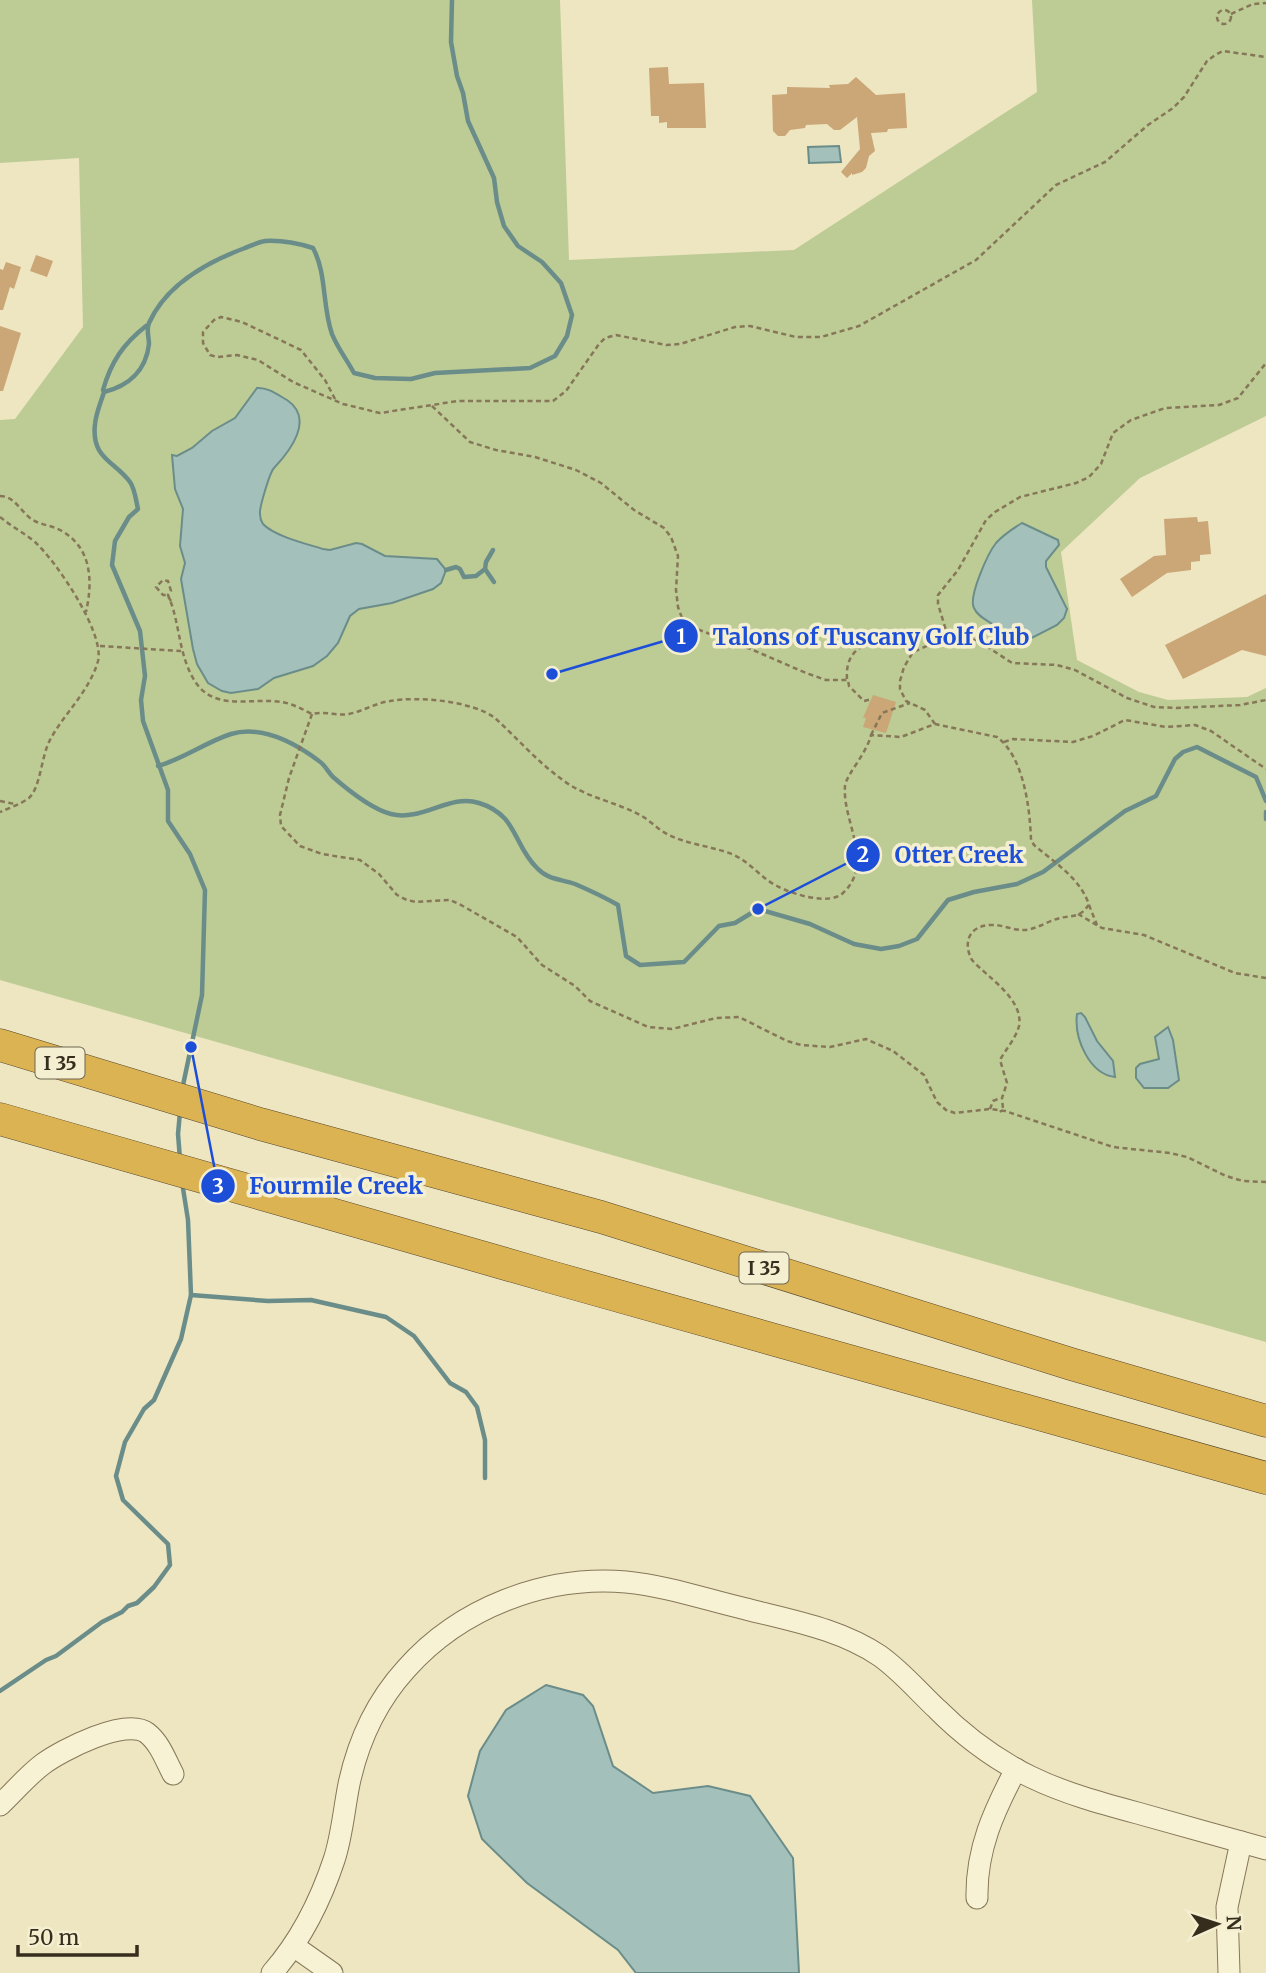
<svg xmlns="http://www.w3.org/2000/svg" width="1266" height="1973" font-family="Merriweather,serif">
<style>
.green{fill:#bdcb95}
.water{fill:#a4c0bb;stroke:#6b8d8a;stroke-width:2}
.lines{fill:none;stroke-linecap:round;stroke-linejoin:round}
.stream{stroke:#6b8d8a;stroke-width:4.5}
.building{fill:#cba677}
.minor-casing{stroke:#867759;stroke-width:23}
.highway-casing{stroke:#54452d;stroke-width:33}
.path{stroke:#867759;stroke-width:2.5;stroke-dasharray:5 3.5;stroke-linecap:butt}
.minor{stroke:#f8f2d4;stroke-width:21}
.highway{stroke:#dcb352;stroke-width:32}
.labels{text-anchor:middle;stroke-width:7;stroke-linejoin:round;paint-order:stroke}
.shield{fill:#f5efd1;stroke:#6f6753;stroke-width:2}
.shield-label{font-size:19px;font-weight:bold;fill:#362d1d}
.leader{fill:none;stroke:#1d4ed8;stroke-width:2.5}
.callout-dot{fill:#1d4ed8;stroke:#f5efd1;stroke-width:2.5}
.mark-label{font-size:21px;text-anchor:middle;font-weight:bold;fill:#fff}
.callout-label{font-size:23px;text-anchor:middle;font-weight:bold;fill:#1d4ed8;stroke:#f5efd1;stroke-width:7;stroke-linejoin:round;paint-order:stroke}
</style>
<rect width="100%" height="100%" fill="#ede6c1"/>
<polygon class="green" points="0,0 560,0 569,260 794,250 1037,92 1032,0 1266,0 1266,416 1140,478 1061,552 1077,660 1139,692 1168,700 1247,697 1266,688 1266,1342 0,980 0,420 15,419 83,327 79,158 0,163"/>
<g class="water">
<polygon points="839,146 841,162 809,163 808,147"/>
<path d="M257 388C268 387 278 395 287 400 315 419 290 451 274 468 270 472 259 508 260 514 260 517 261 521 263 524 274 536 307 544 323 549L330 550 356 543 362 544 385 556 437 559 446 570 441 583 433 589 392 603 359 609 350 616 338 643 327 656 313 666 274 678 258 689 231 693 222 691 208 683 197 664 193 649 181 579 185 563 180 546 183 509 175 489 172 455 177 456 192 448 212 431 235 418Z"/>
<path d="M1022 523 1058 540 1059 545 1046 561V567L1067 609 1064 618 1057 625 1022 643C1011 641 1004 632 995 626 987 620 978 617 974 608 968 597 988 553 996 543 1004 534 1012 529 1022 523Z"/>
<path d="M1081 1013 1085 1017 1097 1041 1113 1061 1115 1077C1089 1074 1074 1038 1077 1014Z"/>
<polygon points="1168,1027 1173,1040 1179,1080 1168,1088 1144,1088 1136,1078 1136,1068 1140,1064 1159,1059 1155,1037"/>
<polygon points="546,1685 583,1695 593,1706 613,1766 653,1793 708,1786 750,1796 793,1858 799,1973 636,1973 618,1950 527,1883 482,1839 468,1796 480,1751 506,1710"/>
</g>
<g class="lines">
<g class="stream">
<path d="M103 390C111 362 123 344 146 326"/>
<polyline points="485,569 494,582"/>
<polyline points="446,570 456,567 460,569 464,577 476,576 485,569 486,562 493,550"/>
<path d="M158 766C183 759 206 742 231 734 262 725 295 743 319 761 325 765 328 772 333 777 348 790 371 809 391 814 422 822 450 793 479 803 518 815 513 845 537 868 548 880 561 879 575 884 589 890 604 897 618 905L626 956 640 965 684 962 719 926 735 923 758 909 810 924 854 944 881 949 899 946 917 939 948 900 974 892 1017 884 1043 872 1125 811 1156 796 1175 759 1183 752 1197 747 1256 777 1266 801"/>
<polyline points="1266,812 1266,819"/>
<path d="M182 1090 202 995 205 890 190 854 168 821V790L143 721 141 700 145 676 140 631 112 565 115 541 129 517 138 509C136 501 135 489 130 482 115 461 91 459 95 424 96 413 101 402 104 392 128 386 146 371 149 344 149 337 146 330 149 323 166 285 207 262 245 248 251 246 258 242 265 241 282 240 297 243 313 248 327 274 322 306 332 334 337 347 347 360 354 373L375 378 411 379 435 373 530 368 555 356 567 336 572 315 561 283 542 262 518 246 504 226 497 202 494 178 468 121 463 93 457 76 451 42 452 0"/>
<polyline points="180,1159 178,1134 180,1112"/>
<polyline points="191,1295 268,1301 311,1300 386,1317 414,1336 450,1383 466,1392 477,1407 485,1440 485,1478"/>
<polyline points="0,1691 46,1660 56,1656 102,1622 122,1612 128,1606 137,1603 154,1587 170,1565 168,1544 123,1500 116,1476 125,1442 144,1409 154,1400 181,1339 191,1295 188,1220 182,1182"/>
</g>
</g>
<g class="building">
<polygon points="668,67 669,84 704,83 706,128 667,128 667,122 659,123 659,116 651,116 649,68"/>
<polygon points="856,77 876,95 905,93 907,128 888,129 887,132 871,133 875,151 869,156 866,168 862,172 852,175 852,173 847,178 841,172 860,149 857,117 840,130 834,130 827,124 806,125 805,128 790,130 785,136 778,136 773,131 772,95 787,94 787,87 830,88 829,85 848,84"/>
<polygon points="36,255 53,261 47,277 30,271"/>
<polygon points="6,262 21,267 14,289 10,287 3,310 0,310 0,269 3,270"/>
<polygon points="0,326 21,333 3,391 0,391"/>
<polygon points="1197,517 1198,522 1208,521 1211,554 1200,555 1200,561 1191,562 1191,570 1167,573 1132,597 1120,579 1154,556 1166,555 1164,519"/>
<polygon points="1266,594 1266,656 1242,650 1183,679 1165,645"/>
<polygon points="873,695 896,702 886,733 863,727 866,718 863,718"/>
</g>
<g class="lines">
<defs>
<g id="minor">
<path d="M0 1805C14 1792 27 1776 43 1764 62 1750 126 1717 147 1733 160 1743 166 1761 173 1774"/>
<path d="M977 1898C976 1849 994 1811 1016 1769"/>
<polyline points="295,1947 332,1973"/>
<path d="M272 1973C301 1940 320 1902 334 1860 342 1836 344 1809 349 1784 358 1742 376 1702 406 1669 460 1608 545 1575 626 1582 667 1586 707 1600 746 1609 793 1621 840 1629 880 1656 901 1671 918 1691 937 1709 964 1736 996 1760 1031 1777 1066 1794 1104 1804 1141 1814 1183 1826 1224 1837 1266 1849"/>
<polyline points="1229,1973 1227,1907 1241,1842"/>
</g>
<g id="highway">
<polyline points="0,1045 260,1124 601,1217 1071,1364 1266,1421"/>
<polyline points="0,1119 551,1277 1266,1478"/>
</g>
</defs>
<use href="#minor" class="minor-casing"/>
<use href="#highway" class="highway-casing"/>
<g class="path">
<circle cx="1224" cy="17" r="7"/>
<polyline points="1231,14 1253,4 1266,3"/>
<polyline points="335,399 325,380 301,350 242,322 221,317 214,320 203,332 203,343 210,355 217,357 237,355 258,360 293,382 343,404 380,413 458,401 553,401 566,391 599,344 605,338 616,335 666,345 680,344 735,327 750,326 796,337 821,337 859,326 976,260 1056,185 1105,162 1148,125 1173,108 1184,97 1207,61 1215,55 1223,51 1266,57"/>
<polyline points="432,406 470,442 496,450 535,457 576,470 601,483 634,510 664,528 671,537 678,556 676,590 678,607 682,618 694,628 753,650 806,673 826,680 848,680 849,686 864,701 872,699"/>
<path d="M0 496C14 496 20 510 30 518 39 525 51 525 60 530 92 547 93 581 86 612"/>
<path d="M0 517C11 526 24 533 35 542 56 561 105 633 98 661 90 690 65 713 51 738 41 755 41 787 29 798 21 804 9 808 0 812"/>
<path d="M171 601 167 595H163L156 587 163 580 168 581 171 591 168 595C180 622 178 652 193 678 212 713 250 697 282 702 293 704 302 709 312 714 325 711 337 716 349 714 363 711 376 703 390 701 419 696 472 701 495 718 519 740 542 767 570 785 591 798 617 803 638 814 649 819 658 830 669 835 689 845 713 846 734 855 751 863 761 878 777 886 792 894 829 906 843 893 875 863 842 821 845 786 846 775 867 753 871 735L901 737 935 724 997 737C1024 757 1030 809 1031 840L1034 845C1054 862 1081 879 1089 905 1086 908 1084 911 1081 913 1075 917 1067 916 1060 918 1047 921 1036 930 1023 930 1012 930 1001 924 990 925 968 926 963 944 972 960 987 977 1024 999 1019 1026 1016 1038 1006 1049 1000 1060L1007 1083 1002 1098 1003 1109 1000 1112"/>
<polyline points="948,637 938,604 938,595 958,570 986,520 995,512 1020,497 1076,483 1089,477 1101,464 1113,433 1131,420 1165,408 1219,405 1238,398 1266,363"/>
<polyline points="100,646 181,651"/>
<path d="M847 679C844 638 885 637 913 652"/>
<polyline points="312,714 289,778 280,815 281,826 300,846 322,854 360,860 379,874 397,895 407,900 416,902 450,900 461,905 517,937 542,965 575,986 590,1001 648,1027 672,1029 716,1018 739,1017 787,1041 801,1045 830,1047 866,1039 893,1051 924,1075 937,1102 946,1110 955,1113 990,1109 1005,1111 1113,1147 1170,1153 1187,1157 1226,1176 1243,1181 1266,1182"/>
<polyline points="935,724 925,710 906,701 900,689 900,681 904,667 913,652 948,637 977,640 1012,663 1057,665 1075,670 1127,698 1154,707 1176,708 1240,705 1266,700"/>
<polyline points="871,735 882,713 910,703"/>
<polyline points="1004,742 1013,739 1073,742 1093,736 1125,720 1166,727 1195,725 1211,731 1266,769"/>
<polyline points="0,801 15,804"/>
<polyline points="1089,905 1097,925"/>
<polyline points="1078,914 1102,928 1144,935 1235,973 1266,978"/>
<polyline points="990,1109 993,1101 1000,1098"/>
</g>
<use href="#minor" class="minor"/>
<use href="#highway" class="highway"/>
</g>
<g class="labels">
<g class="shield">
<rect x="35.5" y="1047.5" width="49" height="31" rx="5"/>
<rect x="739.5" y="1252.5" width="49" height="31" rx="5"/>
</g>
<g class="shield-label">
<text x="60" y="1070">I 35</text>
<text x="764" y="1275">I 35</text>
</g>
</g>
<path class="leader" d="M552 674L681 636M758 909L863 855M191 1047L218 1186"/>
<g class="callout-dot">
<circle cx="552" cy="674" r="7"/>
<circle cx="758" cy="909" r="7"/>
<circle cx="191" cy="1047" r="7"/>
<circle cx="681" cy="636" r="18"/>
<circle cx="863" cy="855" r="18"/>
<circle cx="218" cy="1186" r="18"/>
</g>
<g class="mark-label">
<text x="681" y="644">1</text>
<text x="863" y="862">2</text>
<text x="218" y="1194">3</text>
</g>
<g class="callout-label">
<text x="871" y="645">Talons of Tuscany Golf Club</text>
<text x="959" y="863">Otter Creek</text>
<text x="336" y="1194">Fourmile Creek</text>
</g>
<g transform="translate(1217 1924) rotate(87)" stroke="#f5efd1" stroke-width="5" paint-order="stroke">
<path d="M0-5L12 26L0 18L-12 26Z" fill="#362d1d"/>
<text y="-10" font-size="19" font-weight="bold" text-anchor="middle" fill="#362d1d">N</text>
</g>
<path d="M18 1945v10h119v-10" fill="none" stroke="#362d1d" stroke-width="3.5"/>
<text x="28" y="1945" font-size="21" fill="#362d1d" stroke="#f5efd1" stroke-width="5" paint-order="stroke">50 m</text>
</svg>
